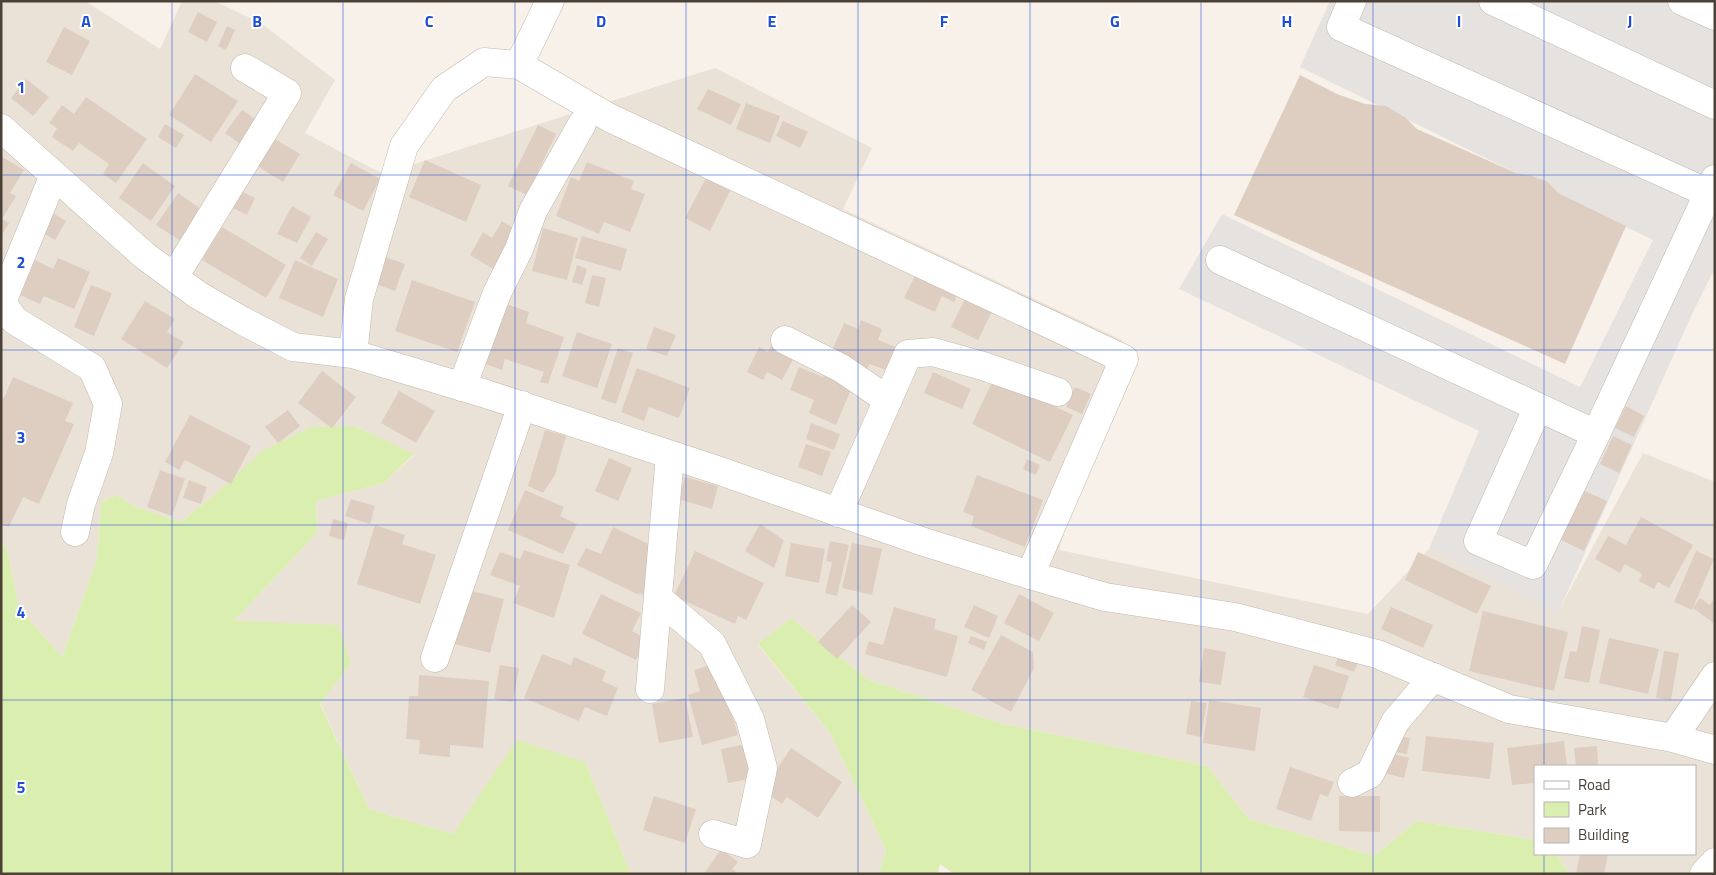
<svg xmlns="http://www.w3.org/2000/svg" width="1716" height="875" font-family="'Titillium Web',sans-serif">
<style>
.residential{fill:#ebe2d7}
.green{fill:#daefaf}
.parking{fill:#e5e2df}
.building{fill:#ddcec1}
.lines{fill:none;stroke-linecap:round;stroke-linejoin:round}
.minor-casing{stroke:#c3b8ab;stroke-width:29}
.minor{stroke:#fff;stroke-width:28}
.grid{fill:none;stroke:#1d4ed8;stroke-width:1;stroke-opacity:0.55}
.grid-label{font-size:16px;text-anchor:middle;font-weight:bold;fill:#1d4ed8;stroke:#fff;stroke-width:4;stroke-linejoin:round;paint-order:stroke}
</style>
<rect width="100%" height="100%" fill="#f7f1ea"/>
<polygon class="residential" points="1,1 85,1 160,49 182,1 214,1 261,23 335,80 305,133 383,174 715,68 872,148 843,209 1122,340 1059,550 1368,614 1429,549 1558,612 1643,453 1715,482 1715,874 1569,874 1557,854 1695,854 1695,766 1535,766 1535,840 1417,821 1374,856 1249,819 1207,766 999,723 869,680 791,618 758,645 830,733 886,850 879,874 631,874 585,762 453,834 369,809 320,703 351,663 234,621 317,533 316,501 384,483 414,455 355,426 219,491 181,522 134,506 116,495 101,502 97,560 62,657 19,608 7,548 1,542"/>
<g class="green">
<polygon points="355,426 414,454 384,483 316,501 317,533 234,621 338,625 351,663 320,704 369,809 453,834 517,740 585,762 631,874 1,874 1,542 7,548 19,608 62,657 97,560 101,502 116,495 134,506 181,522 219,491 262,451 311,427"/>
<polygon points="791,618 869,680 999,723 1207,766 1249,819 1374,856 1417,821 1535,840 1535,854 1557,854 1569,874 954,874 940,864 938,874 879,874 886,850 830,733 758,644"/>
</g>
<polygon class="parking" points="1330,1 1715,1 1715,268 1692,314 1558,613 1429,549 1479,431 1179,289 1222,214 1580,387 1653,240 1300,67"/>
<g class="building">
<polygon points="198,12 217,22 207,42 188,32"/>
<polygon points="227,26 235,30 226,50 218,46"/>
<polygon points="64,27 90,41 72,75 46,62"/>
<polygon points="195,74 238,101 211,142 169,115"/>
<polygon points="1300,75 1337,94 1365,104 1386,106 1406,118 1417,129 1516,173 1532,176 1548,182 1558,193 1626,226 1565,364 1234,215"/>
<polygon points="26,79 49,97 33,116 11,98"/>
<polygon points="708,89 741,104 731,125 697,109"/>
<polygon points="86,97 147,139 116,183 103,174 109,164 79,143 73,151 52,137 57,128 49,123 62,105 74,114"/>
<polygon points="746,103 780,116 770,143 736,129"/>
<polygon points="242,110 256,120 239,143 225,133"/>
<polygon points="783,121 808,132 800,148 776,136"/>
<polygon points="165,124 184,135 176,148 158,137"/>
<polygon points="538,125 556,134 527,195 508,186"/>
<polygon points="270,136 300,154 283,182 254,164"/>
<polygon points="1,156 24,170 10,193 16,196 2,219 9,223 1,236"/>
<polygon points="425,160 481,185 466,222 409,197"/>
<polygon points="587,162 634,181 631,189 645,194 630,232 604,222 599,234 556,216 571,177 579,181"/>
<polygon points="143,163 175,186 151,221 119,198"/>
<polygon points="351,163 380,179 363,211 333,195"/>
<polygon points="706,178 730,191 710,231 685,218"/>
<polygon points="241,191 255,198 247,215 233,208"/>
<polygon points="178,193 205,212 184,243 156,225"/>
<polygon points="292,206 311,217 297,243 277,234"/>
<polygon points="51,212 66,221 55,240 40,231"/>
<polygon points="502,221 518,231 495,270 470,255 483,232 492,238"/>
<polygon points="222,227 286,265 266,298 202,260"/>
<polygon points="543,228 578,238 567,280 532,271"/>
<polygon points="316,232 328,239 312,266 300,258"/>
<polygon points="582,236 627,249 621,271 575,258"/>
<polygon points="383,256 405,264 395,291 373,283"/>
<polygon points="58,258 90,272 74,309 44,296 40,304 20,295 35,260 53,269"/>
<polygon points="295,260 338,279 323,317 279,298"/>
<polygon points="577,265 587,269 582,285 572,282"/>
<polygon points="917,272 959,291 954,302 942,296 935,312 904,298"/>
<polygon points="592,275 606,278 599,307 585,303"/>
<polygon points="412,280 475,302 457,352 395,331"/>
<polygon points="91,285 112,293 94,336 74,327"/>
<polygon points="967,295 994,307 978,340 951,327"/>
<polygon points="145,301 175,319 167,332 184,342 167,368 121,339"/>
<polygon points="501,302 529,312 526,323 564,337 548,384 540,382 544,372 505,359 502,370 480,362"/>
<polygon points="861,320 882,329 878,340 896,347 886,370 869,364 864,377 831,353 844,323 858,329"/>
<polygon points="654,327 676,335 667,356 646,349"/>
<polygon points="577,332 612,344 597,388 562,376"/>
<polygon points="772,344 795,356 782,380 767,372 763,380 747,372 759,347 768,352"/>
<polygon points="618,348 633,353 616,404 601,399"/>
<polygon points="799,367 823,377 825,370 854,382 836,425 809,413 814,400 790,390"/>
<polygon points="637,368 690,388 679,418 649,407 644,421 621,412"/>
<polygon points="322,371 356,397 332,428 298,403"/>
<polygon points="933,372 971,389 962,409 924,393"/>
<polygon points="13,377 73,403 65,421 74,424 39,504 23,497 9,527 1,524 1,396 4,398"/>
<polygon points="994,378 1073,415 1050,462 972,424"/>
<polygon points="1075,387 1091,394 1082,414 1066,407"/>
<polygon points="399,391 435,411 416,443 381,423"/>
<polygon points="1626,406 1644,416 1634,437 1615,428"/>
<polygon points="288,410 300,426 278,443 265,427"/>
<polygon points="190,415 251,446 231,484 185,460 179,470 165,462"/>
<polygon points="811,423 840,434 834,450 806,439"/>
<polygon points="545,430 566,436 555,475 543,493 528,486"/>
<polygon points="1613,436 1632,445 1619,473 1600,464"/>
<polygon points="806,444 831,452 822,476 798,467"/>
<polygon points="609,458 632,468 618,501 595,491"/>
<polygon points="1027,459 1040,465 1036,475 1023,469"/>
<polygon points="160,470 185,479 172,516 147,507"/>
<polygon points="977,475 1043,500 1025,547 971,526 974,516 963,512"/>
<polygon points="685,477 718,486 712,509 678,499"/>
<polygon points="189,480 207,487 201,504 183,498"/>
<polygon points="1578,488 1607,501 1584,551 1555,537"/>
<polygon points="525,490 564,507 560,516 577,524 563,554 508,530"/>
<polygon points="351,499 375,506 370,524 345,516"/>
<polygon points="1641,517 1693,545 1669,588 1658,582 1654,589 1639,581 1642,574 1625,564 1620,573 1595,559 1608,536 1626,545"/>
<polygon points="333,519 348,523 344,540 329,536"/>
<polygon points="760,524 784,540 774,568 745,551"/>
<polygon points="375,525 405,535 402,544 436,555 420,604 357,584"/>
<polygon points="613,527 657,548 651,595 637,594 577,565 586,548 601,554"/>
<polygon points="830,541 849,545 837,596 825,593 832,562 826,561"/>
<polygon points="791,543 825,549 819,583 785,576"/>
<polygon points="852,543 882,549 872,595 842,588"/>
<polygon points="524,550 570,565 554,618 513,603 520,586 490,575 500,552 520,559"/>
<polygon points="695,551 764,583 746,620 738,616 735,624 674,596"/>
<polygon points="1696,551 1714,559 1692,610 1674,602"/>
<polygon points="1418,552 1491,586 1477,614 1405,580"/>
<polygon points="468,590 504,599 490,653 455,644"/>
<polygon points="601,594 641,613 632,631 646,638 636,660 582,634"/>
<polygon points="1019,594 1054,613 1039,641 1004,623"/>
<polygon points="1700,598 1710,605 1715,598 1715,624 1693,608"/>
<polygon points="852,605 871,622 837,659 818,642"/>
<polygon points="974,605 998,616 989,638 964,627"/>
<polygon points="894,607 936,619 934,629 958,636 947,677 865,654 869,641 883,645"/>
<polygon points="1391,607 1433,625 1423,648 1381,629"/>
<polygon points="1483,611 1568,632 1554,691 1469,671"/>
<polygon points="1582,626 1600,630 1589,683 1564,678 1570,651 1577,652"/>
<polygon points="1001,635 1033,652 1034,668 1011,712 971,690"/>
<polygon points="971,636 987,642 984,650 968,643"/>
<polygon points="1609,638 1659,649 1648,694 1599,683"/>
<polygon points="1204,648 1226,652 1221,685 1199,682"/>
<polygon points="1664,651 1679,653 1671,700 1656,698"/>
<polygon points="1340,653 1359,661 1354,672 1335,665"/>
<polygon points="542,654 571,665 574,657 606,671 602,681 618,688 607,716 585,707 579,721 524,698"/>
<polygon points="717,663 738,735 702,745 688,695 700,691 694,670"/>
<polygon points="500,665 519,668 513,702 494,699"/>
<polygon points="1314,665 1349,676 1338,709 1303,697"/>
<polygon points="419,675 489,681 483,748 450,745 450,757 419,754 420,740 406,739 409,696 418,696"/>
<polygon points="685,698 693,737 659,743 652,704"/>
<polygon points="1209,700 1261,708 1255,751 1203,743"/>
<polygon points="1191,701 1207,703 1201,737 1186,734"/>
<polygon points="1392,735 1410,738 1407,754 1390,751"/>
<polygon points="1426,736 1494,743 1490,779 1422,771"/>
<polygon points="1564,741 1567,766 1535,766 1535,783 1512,785 1507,748"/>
<polygon points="747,744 754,778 728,783 721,749"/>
<polygon points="1597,746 1598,766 1576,766 1574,748"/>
<polygon points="791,748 842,782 818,818 787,797 782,804 763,790"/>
<polygon points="1389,753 1409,758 1404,778 1384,773"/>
<polygon points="1290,767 1334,782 1328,797 1320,794 1311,821 1276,809"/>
<polygon points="654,796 696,809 685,843 643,830"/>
<polygon points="1339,796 1380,796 1380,832 1339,831"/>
<polygon points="721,849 738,862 732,869 739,874 704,874"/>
<polygon points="1580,854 1608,854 1604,874 1576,874"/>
</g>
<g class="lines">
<defs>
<g id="minor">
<polyline points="1352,1 1341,27 1708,193"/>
<polyline points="1493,1 1715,105"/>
<polyline points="1682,1 1715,16"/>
<polyline points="519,65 550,1"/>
<polyline points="1,128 145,256 198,295 243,321 293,347 353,354 483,393 717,470 924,542 1030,575 1105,597 1235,617 1377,654 1509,709 1673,738 1715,750"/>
<polyline points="54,175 2,302 14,320 92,368 108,404 99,453 81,504 75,532"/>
<polyline points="1220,260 1596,434 1715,179"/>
<polyline points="174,277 287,93 245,68"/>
<polyline points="785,340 841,368 888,400"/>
<polyline points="353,354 359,299 404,146 444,89 484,62 519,65 610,118 1124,359 1030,575"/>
<polyline points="462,387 497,293 519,249 533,211 582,124"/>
<polyline points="1538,407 1478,541 1533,565 1596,434"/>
<polyline points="838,513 908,354 933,352 983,366 1058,392"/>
<polyline points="658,598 712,644 750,719 763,768 747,844 713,834"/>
<polyline points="435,658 522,405"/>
<polyline points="650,689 670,455"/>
<polyline points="1673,738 1715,676"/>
<polyline points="1352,783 1370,774 1395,722 1433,677"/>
<polyline points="1704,874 1715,862"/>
</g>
</defs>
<use href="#minor" class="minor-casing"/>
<use href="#minor" class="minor"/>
</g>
<path class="grid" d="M172 1V874M343 1V874M515 1V874M686 1V874M858 1V874M1030 1V874M1201 1V874M1373 1V874M1544 1V766M1 175H1715M1 350H1715M1 525H1715M1 700H1715M1544 854V874"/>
<g class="grid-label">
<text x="86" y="27">A</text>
<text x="257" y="27">B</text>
<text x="429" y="27">C</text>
<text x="601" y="27">D</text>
<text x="772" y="27">E</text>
<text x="944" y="27">F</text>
<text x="1115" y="27">G</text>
<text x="1287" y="27">H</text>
<text x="1459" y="27">I</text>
<text x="1630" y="27">J</text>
<text x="21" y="93">1</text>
<text x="21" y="268">2</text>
<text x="21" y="443">3</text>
<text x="21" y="618">4</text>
<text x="21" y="793">5</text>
</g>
<rect width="1716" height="875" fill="none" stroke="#4c4137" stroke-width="5"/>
<rect x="1534" y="765" width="162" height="90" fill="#ffffff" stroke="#b7b3af"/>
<rect x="1544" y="781" width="25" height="8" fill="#ffffff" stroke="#b7b3af"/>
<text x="1578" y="790" font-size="15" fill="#4c4137">Road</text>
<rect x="1544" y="802" width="25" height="15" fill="#daefaf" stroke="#b7b3af"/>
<text x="1578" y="815" font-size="15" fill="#4c4137">Park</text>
<rect x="1544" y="828" width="25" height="15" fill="#ddcec1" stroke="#b7b3af"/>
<text x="1578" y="840" font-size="15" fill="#4c4137">Building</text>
</svg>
